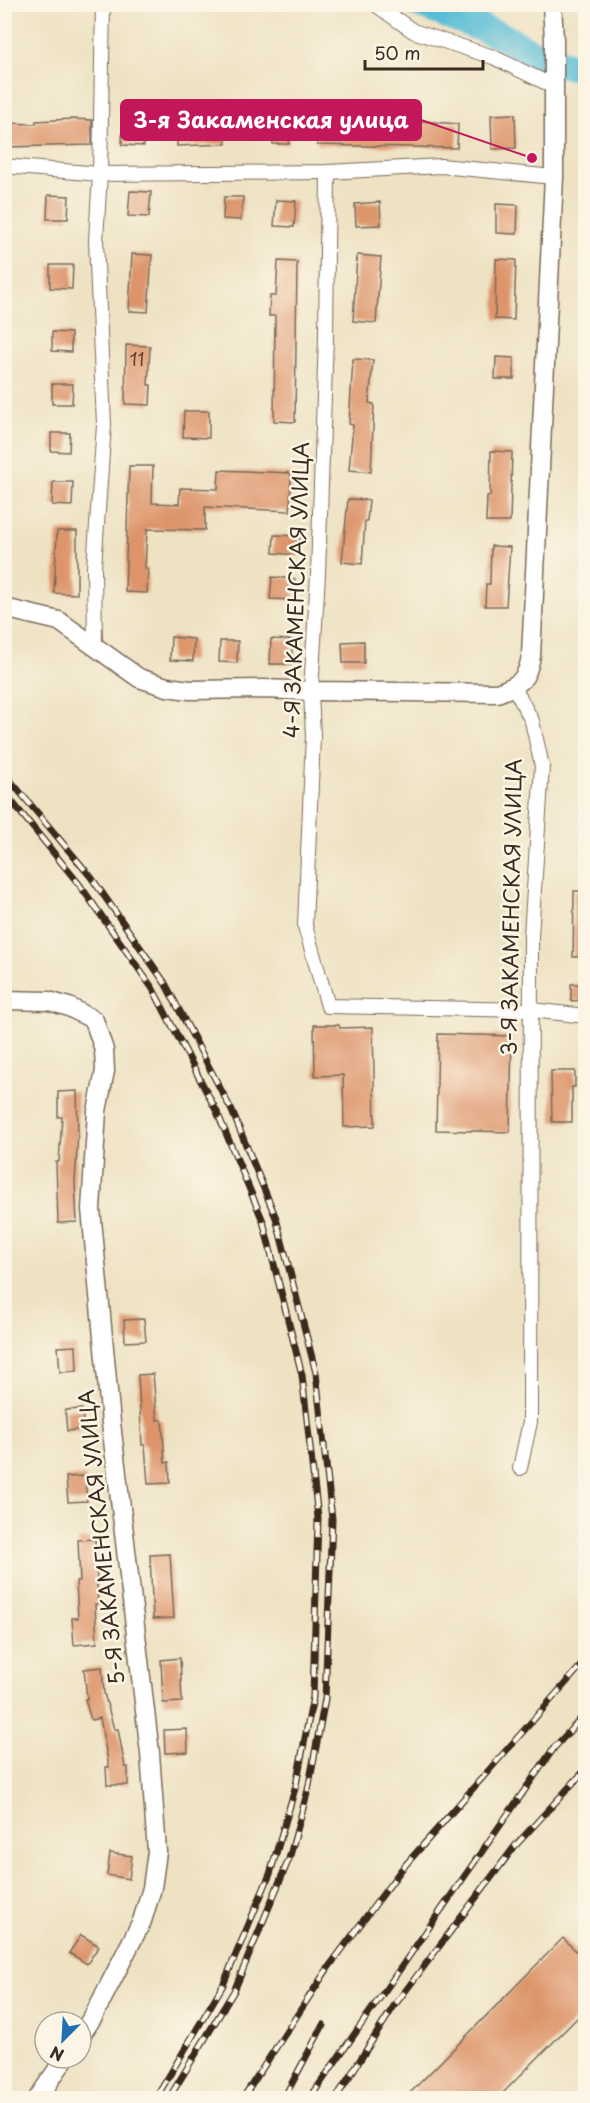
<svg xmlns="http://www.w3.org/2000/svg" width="590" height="2103" font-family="'Playpen Sans',sans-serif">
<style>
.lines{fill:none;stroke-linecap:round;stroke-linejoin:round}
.river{stroke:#58bdd6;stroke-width:28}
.building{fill:#dd946a}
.minor-casing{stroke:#7a6a58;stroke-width:16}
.tertiary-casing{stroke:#7a6a58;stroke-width:21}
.minor{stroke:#fff;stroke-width:14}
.tertiary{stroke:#fff;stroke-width:18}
.rail-casing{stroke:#3b2a1e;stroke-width:7}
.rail{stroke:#fcf5e5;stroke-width:4.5;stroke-dasharray:14;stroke-linecap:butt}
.labels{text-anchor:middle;stroke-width:5;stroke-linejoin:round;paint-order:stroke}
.number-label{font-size:18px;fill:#644431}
.street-label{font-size:21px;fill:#3b2a1e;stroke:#fcf5e5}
.leader{fill:none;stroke:#c2185b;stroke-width:2}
.callout-dot{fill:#c2185b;stroke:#fcf5e5;stroke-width:2}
.callout{fill:#c2185b;stroke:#c2185b;stroke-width:2}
.callout-label{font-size:22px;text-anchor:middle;font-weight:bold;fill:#fff}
</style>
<rect width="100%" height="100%" fill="#fcf5e5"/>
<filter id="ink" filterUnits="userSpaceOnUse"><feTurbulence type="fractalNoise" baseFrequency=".0167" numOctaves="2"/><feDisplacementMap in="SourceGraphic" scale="12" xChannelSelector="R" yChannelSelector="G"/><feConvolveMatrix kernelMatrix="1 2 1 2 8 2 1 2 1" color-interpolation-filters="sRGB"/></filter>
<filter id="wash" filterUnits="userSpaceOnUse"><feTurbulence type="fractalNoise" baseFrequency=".008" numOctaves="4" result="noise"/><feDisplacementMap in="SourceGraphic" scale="24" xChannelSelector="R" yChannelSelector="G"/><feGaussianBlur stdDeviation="1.35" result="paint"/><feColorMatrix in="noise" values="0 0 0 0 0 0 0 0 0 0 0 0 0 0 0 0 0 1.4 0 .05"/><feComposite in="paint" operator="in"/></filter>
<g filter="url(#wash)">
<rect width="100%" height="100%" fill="#eee2c3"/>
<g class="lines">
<polyline class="river" points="418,4 502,36 539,57 586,70"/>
</g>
<g id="blocks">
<g class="building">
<polygon points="515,114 516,148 492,149 491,115"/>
<polygon points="224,115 226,144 177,146 177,121 208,120 208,116"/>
<polygon points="123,118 145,119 144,146 122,145"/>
<polygon points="72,119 92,120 92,145 4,147 4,123 36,124 36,121"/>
<polygon points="362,120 407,120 458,124 457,148 317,145 318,121 332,122 332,125 362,126"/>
<rect x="273" y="122" width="16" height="22"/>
<polygon points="130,191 151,192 149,217 128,216"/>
<polygon points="48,195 69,196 68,219 47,219"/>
<polygon points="224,197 243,197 241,220 223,219"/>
<polygon points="276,200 296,201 294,227 274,226"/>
<polygon points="380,202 381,225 356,226 355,204"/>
<polygon points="496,204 518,205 517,234 496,233"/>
<polygon points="132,254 152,255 148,312 129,311"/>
<polygon points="357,255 381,257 376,323 353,321"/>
<polygon points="496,259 516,260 514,320 495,319"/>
<polygon points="278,261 297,262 295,422 274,421 275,316 269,316 270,296 276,296"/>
<polygon points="50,265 73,265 72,289 50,288"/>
<polygon points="52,332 71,333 71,352 52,351"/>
<polygon points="126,345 150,346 148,385 151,385 150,405 125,404"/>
<polygon points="496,357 514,358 514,379 495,379"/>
<polygon points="353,359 373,360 369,403 374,404 371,472 349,470 353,425 349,424"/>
<polygon points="52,384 73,384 72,404 52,404"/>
<polygon points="184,411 209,411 209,438 183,437"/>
<polygon points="51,433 70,433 69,452 51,451"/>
<polygon points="491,451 512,452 510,522 486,522 487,496 490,496"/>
<polygon points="129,466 153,466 152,503 179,504 180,488 218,489 219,470 291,473 290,511 205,507 205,530 147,529 145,569 148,569 147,593 125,592"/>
<polygon points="53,482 73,482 72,506 52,505"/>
<polygon points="348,499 369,500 367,521 365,521 362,564 342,562"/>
<polygon points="57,531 77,531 77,594 54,593"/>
<polygon points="274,535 300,536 299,555 273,553"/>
<polygon points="491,546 510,547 506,606 485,606 486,584 490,584"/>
<polygon points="272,577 295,579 294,600 270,599"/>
<polygon points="171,637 194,639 193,661 170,660"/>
<polygon points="271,639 292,640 292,664 270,664"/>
<polygon points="220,641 238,641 237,663 219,662"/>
<polygon points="364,641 364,663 343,663 342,642"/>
<polygon points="574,891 585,891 585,957 573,957"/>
<polygon points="571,984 585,984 585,1000 571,1001"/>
<polygon points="314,1025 339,1025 340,1028 373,1027 375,1126 344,1127 343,1075 315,1076"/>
<polygon points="438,1034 512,1036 510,1132 436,1130"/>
<polygon points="551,1071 575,1071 575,1087 572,1087 572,1122 552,1122"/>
<polygon points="77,1091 78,1133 75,1182 77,1222 58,1223 56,1162 59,1162 62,1117 58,1117 58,1092"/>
<polygon points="144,1319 146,1341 125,1342 124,1320"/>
<polygon points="76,1346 77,1371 60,1372 58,1347"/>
<polygon points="153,1374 157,1420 162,1420 165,1463 169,1462 170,1483 148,1484 145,1445 142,1445 138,1375"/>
<polygon points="82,1409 84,1429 67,1431 65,1410"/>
<polygon points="85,1476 87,1501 68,1502 66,1477"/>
<polygon points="95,1539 98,1604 95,1604 97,1643 74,1645 72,1618 78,1618 76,1581 80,1581 78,1540"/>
<polygon points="170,1554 174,1618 153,1619 150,1555"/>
<polygon points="180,1658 182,1702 163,1703 161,1660"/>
<polygon points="102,1667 104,1693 114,1729 118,1729 125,1767 128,1767 128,1785 107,1785 106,1767 109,1767 100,1718 91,1720 85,1699 87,1699 84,1669"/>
<polygon points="187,1729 188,1752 165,1753 164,1730"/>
<polygon points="110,1853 132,1856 129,1879 107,1875"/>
<polygon points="81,1935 99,1946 87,1964 69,1953"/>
<polygon points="563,1938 585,1960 585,2010 498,2098 405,2098"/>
</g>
</g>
</g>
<g filter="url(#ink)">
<use href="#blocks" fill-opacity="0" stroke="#7a6a58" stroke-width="1.5"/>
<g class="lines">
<defs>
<g id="minor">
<polyline points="375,4 413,31 493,57 553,86"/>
<polyline points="4,166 100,174 328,172 441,166 554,177"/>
<polyline points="328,172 326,336 318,574 311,691 313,736 305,926 328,1006 531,1010 586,1016"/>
<polyline points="95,646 94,567 104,425 96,240 100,174 103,4"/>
<polyline points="514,687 532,721 542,766 531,936 530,1422 520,1468"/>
</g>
<g id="tertiary">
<path d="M4 608 59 621 139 678 167 687 190 690 264 689 311 691 497 693C520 685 527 680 531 656L554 177V40L552 4"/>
<polyline points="4,1000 49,1001 69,1007 94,1020 104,1050 105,1071 97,1111 91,1209 111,1423 150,1753 157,1852 152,1888 142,1921 94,2015 81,2035"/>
<polyline points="38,2098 65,2058"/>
</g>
</defs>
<use href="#minor" class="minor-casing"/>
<use href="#tertiary" class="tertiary-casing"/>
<use href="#minor" class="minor"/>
<use href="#tertiary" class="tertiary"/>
<defs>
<g id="rail">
<polyline points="4,773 91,877 165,983 232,1111 276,1218 316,1373 332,1519 325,1699 308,1790 289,1859 234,1991 169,2098"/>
<polyline points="4,792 79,884 153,989 217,1112 263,1221 302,1375 318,1518 313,1697 296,1785 270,1874 223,1985 156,2098"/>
<polyline points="243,2098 328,1968 401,1870 586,1660"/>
<polyline points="284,2098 323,2025"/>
<polyline points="310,2098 554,1748 586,1713"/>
<polyline points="336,2098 394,2006 515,1846 586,1769"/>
</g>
</defs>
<use href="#rail" class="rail-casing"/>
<use href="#rail" class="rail"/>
</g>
</g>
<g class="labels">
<g class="number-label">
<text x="137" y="366">11</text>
</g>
<g class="street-label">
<text transform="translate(297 590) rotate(-88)" y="7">4-Я ЗАКАМЕНСКАЯ УЛИЦА</text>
<text transform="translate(512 907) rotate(-89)" y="7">3-Я ЗАКАМЕНСКАЯ УЛИЦА</text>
<text transform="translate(102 1537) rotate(-96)" y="7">5-Я ЗАКАМЕНСКАЯ УЛИЦА</text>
</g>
</g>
<path class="leader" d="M532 158L421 120"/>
<circle class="callout-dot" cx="532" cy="158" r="6"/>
<rect class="callout" x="121" y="100" width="300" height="40" rx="6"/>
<g class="callout-label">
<text x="271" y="128">3-я Закаменская улица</text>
</g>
<rect width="590" height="2103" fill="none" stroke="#fcf5e5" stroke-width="24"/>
<g transform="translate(63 2040) rotate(204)"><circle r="28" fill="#fcf5e5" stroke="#afa495" stroke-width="1.5"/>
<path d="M0-4.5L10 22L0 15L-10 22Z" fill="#1f6fb2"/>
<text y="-9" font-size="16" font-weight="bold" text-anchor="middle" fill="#3b2a1e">N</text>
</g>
<path d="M365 60v9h118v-9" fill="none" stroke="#3b2a1e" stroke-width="3"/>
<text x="374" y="60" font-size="18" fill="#3b2a1e" stroke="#fcf5e5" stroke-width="4.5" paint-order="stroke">50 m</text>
</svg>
